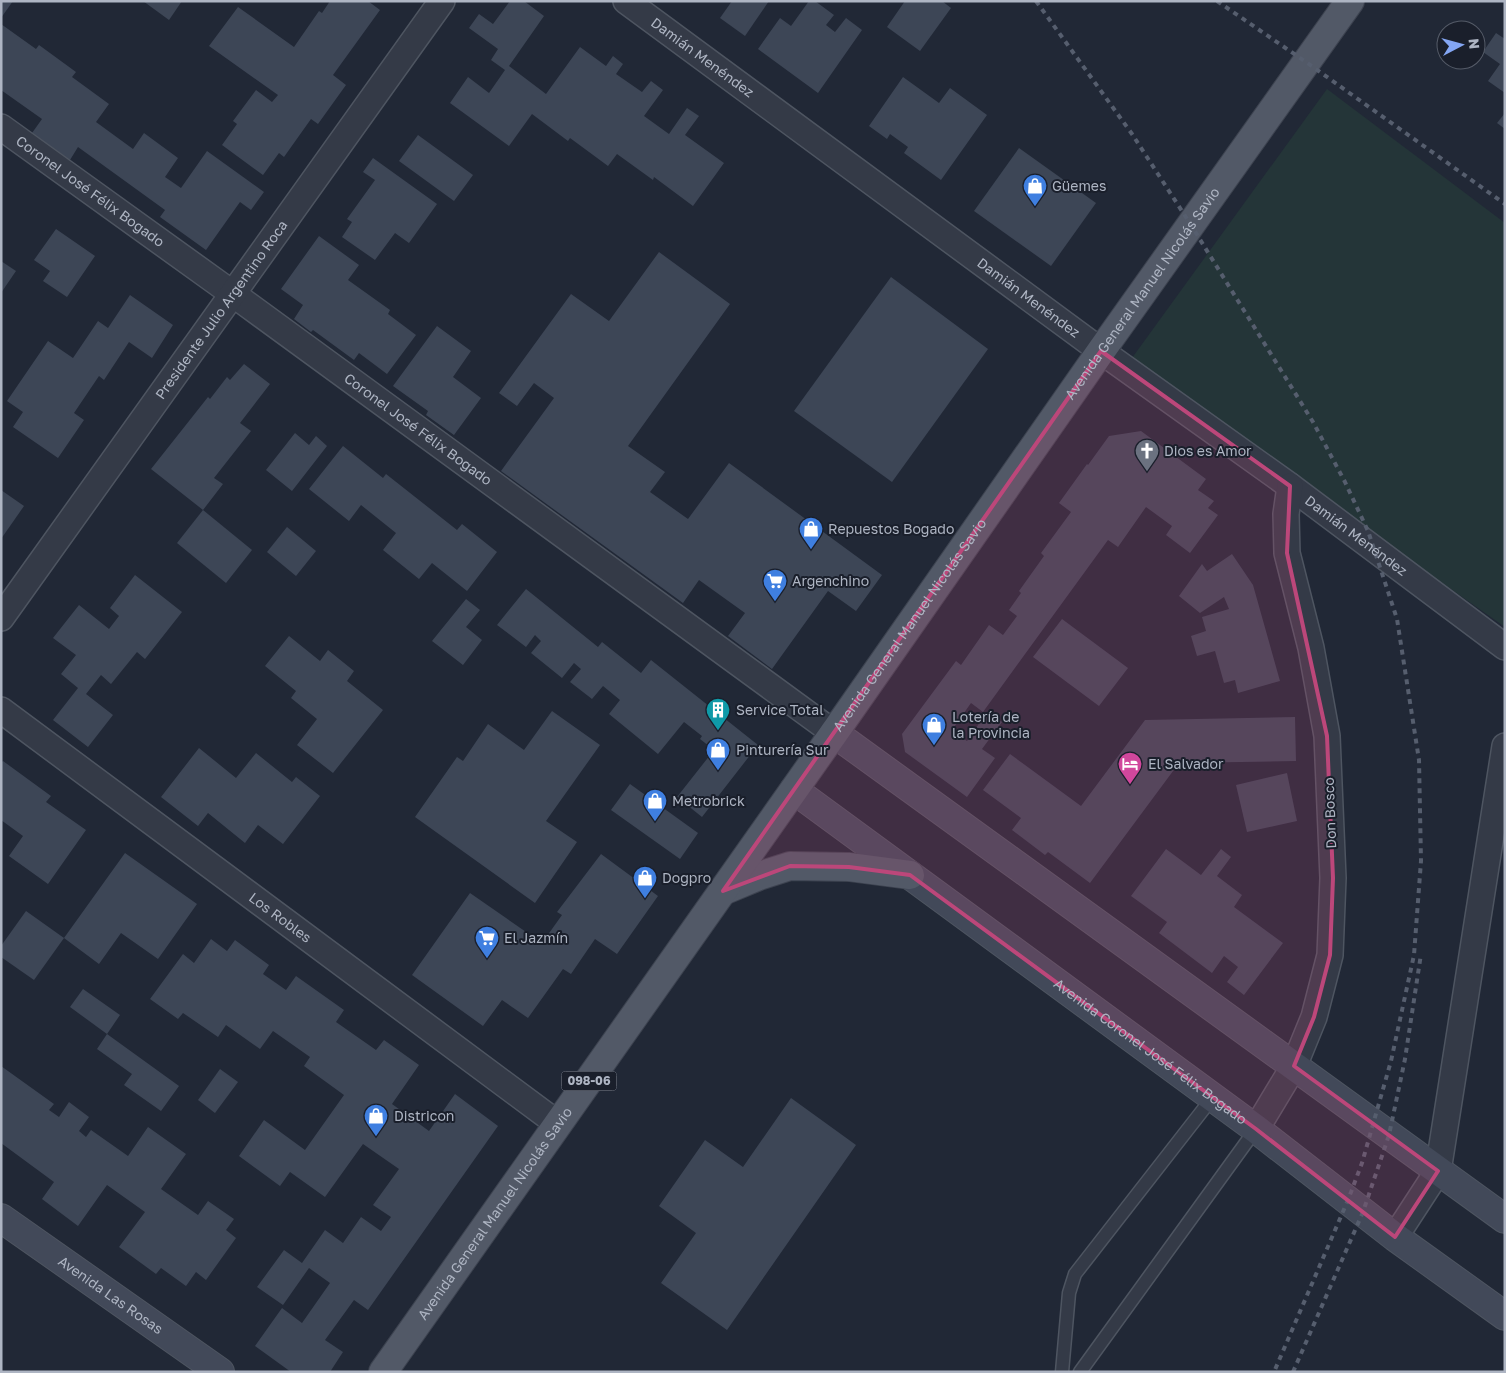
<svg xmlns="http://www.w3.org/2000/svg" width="1506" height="1373" font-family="'Golos Text',sans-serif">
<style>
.green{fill:#243538}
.building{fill:#3d4656}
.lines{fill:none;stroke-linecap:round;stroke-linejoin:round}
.lane-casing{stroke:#4e5561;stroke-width:15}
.street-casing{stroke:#4e5561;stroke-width:28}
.secondary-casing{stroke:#4e5561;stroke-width:30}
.primary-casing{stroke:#3d4350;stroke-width:30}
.lane{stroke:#343a47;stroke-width:12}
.street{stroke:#343a47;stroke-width:25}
.secondary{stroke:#424959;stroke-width:28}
.primary{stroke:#525967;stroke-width:28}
.rail{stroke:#565e6e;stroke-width:4;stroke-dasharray:5 5;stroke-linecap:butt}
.marked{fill:#bc477a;fill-opacity:0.2;stroke:#bc477a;stroke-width:4;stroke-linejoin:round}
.labels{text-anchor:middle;stroke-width:4;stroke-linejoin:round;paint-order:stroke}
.shield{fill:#1a1f2b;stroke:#828895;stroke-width:1}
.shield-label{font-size:12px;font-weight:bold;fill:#aeb5c3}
.street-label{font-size:14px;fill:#aeb5c3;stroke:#1a1f2b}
.poi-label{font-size:14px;fill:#aeb5c3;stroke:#1a1f2b;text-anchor:start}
</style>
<rect width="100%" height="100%" fill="#212836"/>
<polygon class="green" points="1327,89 1505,223 1505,627 1368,531 1132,358"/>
<g class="building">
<polygon points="1,1 13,1 1,18"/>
<polygon points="143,1 182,1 169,20"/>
<polygon points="330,1 368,1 380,10 333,75 346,85 318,124 311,119 284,157 279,153 263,175 222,145 237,124 233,121 256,90 272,102 278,95 209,46 238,7 294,47 319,11 322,13"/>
<polygon points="510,1 524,1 544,16 509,66 546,94 580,47 606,66 613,56 623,64 616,74 642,92 651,81 663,90 644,116 669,134 687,108 699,116 685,135 724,163 693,206 654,177 653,180 617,154 608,166 570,138 568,141 532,114 509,146 450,103 468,77 489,93 505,70 491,60 498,49 469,28 479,14 493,24"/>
<polygon points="732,1 769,1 745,36 720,18"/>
<polygon points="809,1 815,1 834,15 826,25 835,32 846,18 862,30 818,93 758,49 780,18 791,26"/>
<polygon points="905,1 942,1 951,8 920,51 887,27"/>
<polygon points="1,24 36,49 39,45 76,72 72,77 109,104 96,122 133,149 144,133 178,158 165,177 181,188 207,151 264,192 251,210 240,202 206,250 160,217 165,210 78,147 70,160 32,133 42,119 1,90"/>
<polygon points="1496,33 1505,39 1505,93 1488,81 1500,64 1483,52"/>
<polygon points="903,77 939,103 950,88 987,115 941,180 904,153 908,147 890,134 887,139 869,126"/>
<polygon points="1505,113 1505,129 1497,123"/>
<polygon points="418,135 473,175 454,201 399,161"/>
<polygon points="1019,148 1096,203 1051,266 974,211"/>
<polygon points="373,158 437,204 409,243 395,233 375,260 342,237 352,222 347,219 375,180 363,172"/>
<polygon points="56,229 95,256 67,297 43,281 50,271 34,260"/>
<polygon points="319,236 359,265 348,280 390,310 388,314 416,335 387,374 359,353 354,360 313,330 311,332 294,319 303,305 281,289"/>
<polygon points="659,252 730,304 628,446 665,472 650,492 688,519 729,463 882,575 856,611 828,591 772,669 728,636 745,613 699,580 683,603 501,471 554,398 534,383 517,406 499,393 571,294 609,321"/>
<polygon points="1,261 16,271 1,293"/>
<polygon points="891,277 988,349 892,482 794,411"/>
<polygon points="130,295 173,325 152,358 129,342 104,380 99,376 74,413 84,420 58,458 13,427 23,412 7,401 48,341 73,358 98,321 108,328"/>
<polygon points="437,326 471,351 453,377 481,398 454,435 426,415 428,411 393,386"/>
<polygon points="244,364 270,384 240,423 251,431 214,478 223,484 203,510 151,469 208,397 210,399 227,377 230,380"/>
<polygon points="1141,431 1206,479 1198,490 1214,501 1208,508 1218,515 1190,553 1166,535 1172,526 1146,507 1118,547 1108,540 983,712 971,703 952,730 967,741 987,712 1002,722 982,749 995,758 967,797 905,752 902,734 956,661 961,665 989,625 1003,635 1017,616 1009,610 1021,593 1019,591 1044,556 1041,553 1071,512 1059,503 1087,464 1088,465 1109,436"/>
<polygon points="295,433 309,445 316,436 327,446 292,491 266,470"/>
<polygon points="343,446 383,478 386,474 457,530 462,524 497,552 467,591 432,563 419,579 383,550 396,533 361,505 349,521 309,489"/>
<polygon points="1,490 24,506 1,539"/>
<polygon points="203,510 252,550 226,583 177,543"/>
<polygon points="287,527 316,551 296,576 267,552"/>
<polygon points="1232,554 1253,585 1280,681 1238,693 1235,680 1224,683 1215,651 1197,656 1191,636 1206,631 1202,617 1229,609 1224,597 1200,613 1179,596 1202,564 1207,571"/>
<polygon points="135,575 182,612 145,659 137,652 111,684 101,675 86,694 113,715 88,747 53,720 78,688 61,674 76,655 53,638 79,605 109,629 119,616 110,608"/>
<polygon points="526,589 598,647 602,642 641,673 651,660 758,745 702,817 677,797 714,750 700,739 702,736 684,722 658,754 609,714 620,700 603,686 592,699 570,682 581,669 574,663 562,678 531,653 541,641 535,635 526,647 497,625"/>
<polygon points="466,599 480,610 466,627 482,640 463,665 432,641"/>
<polygon points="1062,619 1128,668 1099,706 1033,657"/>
<polygon points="289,636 320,661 328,650 354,671 347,681 383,710 333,773 297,745 317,719 291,698 296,691 265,666"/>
<polygon points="552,711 600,745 546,821 577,842 535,903 415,817 457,757 463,761 488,724 524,750"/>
<polygon points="1295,717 1296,761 1179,763 1090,883 1048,852 1045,855 1012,830 1021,818 983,790 1010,754 1081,806 1145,720"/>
<polygon points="199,748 236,778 256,753 292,782 296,777 320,796 283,844 258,825 245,843 208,813 198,826 161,797"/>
<polygon points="3,761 51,796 46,802 86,830 48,884 9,856 23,836 1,820 1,763"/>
<polygon points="1287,773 1297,821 1247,832 1236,785"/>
<polygon points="630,784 698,833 680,859 611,810"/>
<polygon points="1166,849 1201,875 1221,849 1231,857 1217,876 1242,895 1234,907 1283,943 1244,995 1227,982 1238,967 1224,956 1212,973 1159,933 1167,922 1131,896"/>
<polygon points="125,853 197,904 158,959 121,933 99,964 64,938"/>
<polygon points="601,854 658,896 617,954 595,939 571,974 563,969 528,1018 502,1000 483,1026 412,975 470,893 542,943 562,915 557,912"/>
<polygon points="26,911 64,938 34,980 1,957 1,946"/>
<polygon points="211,939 227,951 235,940 269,965 263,974 286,990 296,976 344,1010 336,1022 376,1050 384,1040 419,1065 392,1104 429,1131 455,1094 498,1126 368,1310 354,1300 325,1340 343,1352 330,1372 291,1372 255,1346 282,1308 302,1323 330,1283 309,1268 283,1305 257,1287 284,1250 302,1263 325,1230 343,1243 361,1217 381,1231 391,1217 373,1205 399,1169 363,1144 325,1197 290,1172 280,1186 239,1156 264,1120 305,1150 344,1095 304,1066 310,1057 273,1031 260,1049 226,1025 218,1037 183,1013 178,1019 150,999 183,954 194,963"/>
<polygon points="83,989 120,1015 107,1034 70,1007"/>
<polygon points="107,1034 179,1086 161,1111 124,1085 132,1074 97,1049"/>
<polygon points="1,1066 54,1104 49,1110 59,1117 69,1102 89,1117 79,1131 86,1137 91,1130 128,1156 148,1127 186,1154 161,1189 198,1215 208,1201 234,1219 226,1230 236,1238 206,1280 196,1272 186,1286 161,1268 156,1274 119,1247 145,1212 107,1185 78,1226 42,1199 54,1182 1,1143"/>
<polygon points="220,1069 238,1082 215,1113 198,1100"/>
<polygon points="791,1098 856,1145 727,1330 661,1283 696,1233 659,1206 705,1140 743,1167"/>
</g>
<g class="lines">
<defs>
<g id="lane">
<polyline points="1062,1372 1069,1293 1075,1274 1213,1097"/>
<polyline points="1080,1372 1256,1129"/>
</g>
<g id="street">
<path id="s1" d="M626 1 1101 351 1290 486 1505 647"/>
<path id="s2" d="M1 127 233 294 834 733"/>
<path id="s3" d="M1 618 442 1"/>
<path id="s4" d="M1 710 558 1124"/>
<polyline points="1256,1129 1294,1066 1314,1017 1330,955 1333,878 1327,736 1311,648 1287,553 1286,514 1290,486"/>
<polyline points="1395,1237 1438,1171 1505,746"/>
</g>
<g id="secondary">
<polyline points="834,733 1505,1219"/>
<path id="s5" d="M794 790 1256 1129 1395 1237 1505 1316"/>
<path id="s6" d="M1 1218 220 1372"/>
</g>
<g id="primary">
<polyline points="723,891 759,876 790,866 849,867 910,875"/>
<path id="s7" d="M383 1372 834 733 1101 351 1350 1"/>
</g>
</defs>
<use href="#lane" class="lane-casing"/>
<use href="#street" class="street-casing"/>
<use href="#secondary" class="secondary-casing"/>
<use href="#primary" class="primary-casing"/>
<use href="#lane" class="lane"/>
<use href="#street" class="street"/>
<use href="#secondary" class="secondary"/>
<use href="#primary" class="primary"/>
<g class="rail">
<polyline points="1036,1 1132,134 1191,225 1313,422 1345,482 1368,531 1397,619 1419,760 1421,861 1414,955 1391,1061 1362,1163 1348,1200 1274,1372"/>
<polyline points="1217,1 1306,62 1505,204"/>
<polyline points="1293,1372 1363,1212 1389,1135 1405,1059 1421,954"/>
</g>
</g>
<path class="marked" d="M1101 351 1290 486 1287 553 1327 736 1333 878 1330 955 1314 1017 1294 1066 1438 1171 1395 1237 1256 1129 910 875 849 867 790 866 723 891Z"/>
<defs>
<symbol id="shop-pin" viewBox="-11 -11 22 30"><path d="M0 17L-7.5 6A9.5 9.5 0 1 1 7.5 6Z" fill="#3f7fe0" stroke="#1a1f2b"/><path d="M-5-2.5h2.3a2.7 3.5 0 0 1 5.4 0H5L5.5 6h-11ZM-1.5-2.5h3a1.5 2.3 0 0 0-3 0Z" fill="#fff"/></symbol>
<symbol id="church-pin" viewBox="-11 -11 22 30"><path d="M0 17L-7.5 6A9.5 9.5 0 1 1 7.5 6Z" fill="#6b7280" stroke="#1a1f2b"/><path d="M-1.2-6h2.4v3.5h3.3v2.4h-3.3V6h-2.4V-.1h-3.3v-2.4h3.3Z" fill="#fff"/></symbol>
<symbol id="supermarket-pin" viewBox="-11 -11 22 30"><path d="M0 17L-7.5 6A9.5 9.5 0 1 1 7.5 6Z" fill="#3f7fe0" stroke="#1a1f2b"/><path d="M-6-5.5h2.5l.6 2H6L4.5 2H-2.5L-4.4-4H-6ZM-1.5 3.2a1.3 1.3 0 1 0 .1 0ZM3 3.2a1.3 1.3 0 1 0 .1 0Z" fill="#fff"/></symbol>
<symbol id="building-pin" viewBox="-11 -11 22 30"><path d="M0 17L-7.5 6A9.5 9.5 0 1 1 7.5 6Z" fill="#0f9aa8" stroke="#1a1f2b"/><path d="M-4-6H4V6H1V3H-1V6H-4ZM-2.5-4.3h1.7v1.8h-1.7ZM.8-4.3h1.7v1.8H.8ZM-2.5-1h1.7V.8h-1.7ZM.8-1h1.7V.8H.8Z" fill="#fff"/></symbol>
<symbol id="hotel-pin" viewBox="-11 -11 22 30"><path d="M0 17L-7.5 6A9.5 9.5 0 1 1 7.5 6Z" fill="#d1479c" stroke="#1a1f2b"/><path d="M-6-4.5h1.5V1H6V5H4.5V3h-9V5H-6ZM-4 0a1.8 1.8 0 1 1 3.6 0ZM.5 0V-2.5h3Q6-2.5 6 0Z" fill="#fff"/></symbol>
</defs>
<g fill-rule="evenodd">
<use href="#shop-pin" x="1021" y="172" width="28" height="38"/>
<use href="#church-pin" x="1133" y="437" width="28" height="38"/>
<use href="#shop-pin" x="797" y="515" width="28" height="38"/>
<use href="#supermarket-pin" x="761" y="567" width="28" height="38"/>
<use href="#building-pin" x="704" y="696" width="28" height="38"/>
<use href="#shop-pin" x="920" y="711" width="28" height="38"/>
<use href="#shop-pin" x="704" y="736" width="28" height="38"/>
<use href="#hotel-pin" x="1116" y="750" width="28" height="38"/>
<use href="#shop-pin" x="641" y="787" width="28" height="38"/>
<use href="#shop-pin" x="631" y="864" width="28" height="38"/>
<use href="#supermarket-pin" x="473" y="924" width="28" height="38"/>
<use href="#shop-pin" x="362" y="1102" width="28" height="38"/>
</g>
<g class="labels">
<rect class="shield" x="561.5" y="1071.5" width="55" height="19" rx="4"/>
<g class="shield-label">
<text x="589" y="1085">098-06</text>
</g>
<g class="street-label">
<text dy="5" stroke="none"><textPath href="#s1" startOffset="95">Damián Menéndez</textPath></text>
<text dy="5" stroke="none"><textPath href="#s2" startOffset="110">Coronel José Félix Bogado</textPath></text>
<text dy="5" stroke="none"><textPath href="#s7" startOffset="1319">Avenida General Manuel Nicolás Savio</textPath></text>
<text dy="5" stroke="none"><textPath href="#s1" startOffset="500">Damián Menéndez</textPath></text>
<text dy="5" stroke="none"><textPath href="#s3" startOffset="379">Presidente Julio Argentino Roca</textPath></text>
<text dy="5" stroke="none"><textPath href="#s2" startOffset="515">Coronel José Félix Bogado</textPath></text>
<text dy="5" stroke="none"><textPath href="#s1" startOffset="905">Damián Menéndez</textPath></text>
<text dy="5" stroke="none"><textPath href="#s7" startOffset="914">Avenida General Manuel Nicolás Savio</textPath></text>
<text transform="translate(1330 813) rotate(-92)" y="5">Don Bosco</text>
<text dy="5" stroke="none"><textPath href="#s4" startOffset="348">Los Robles</textPath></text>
<text dy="5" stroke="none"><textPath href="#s5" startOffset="442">Avenida Coronel José Félix Bogado</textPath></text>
<text dy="5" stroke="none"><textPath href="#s7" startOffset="194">Avenida General Manuel Nicolás Savio</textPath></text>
<text dy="5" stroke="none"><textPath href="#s6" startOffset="134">Avenida Las Rosas</textPath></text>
</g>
<g class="poi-label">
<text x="1052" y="191">Güemes</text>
<text x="1164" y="456">Dios es Amor</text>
<text x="828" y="534">Repuestos Bogado</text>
<text x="792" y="586">Argenchino</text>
<text x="736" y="715">Service Total</text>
<text x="952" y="722">Lotería de<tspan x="952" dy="16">la Provincia</tspan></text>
<text x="736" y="755">Pinturería Sur</text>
<text x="1148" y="769">El Salvador</text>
<text x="672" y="806">Metrobrick</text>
<text x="662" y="883">Dogpro</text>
<text x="504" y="943">El Jazmín</text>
<text x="394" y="1121">Districon</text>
</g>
</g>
<rect width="1506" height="1373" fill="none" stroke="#aeb5c3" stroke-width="5"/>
<g transform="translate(1461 45) rotate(84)"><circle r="24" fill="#1a1f2b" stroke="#555b68"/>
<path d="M0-4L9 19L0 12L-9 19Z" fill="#84a6f3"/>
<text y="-8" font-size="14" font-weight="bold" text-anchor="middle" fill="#aeb5c3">N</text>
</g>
</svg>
